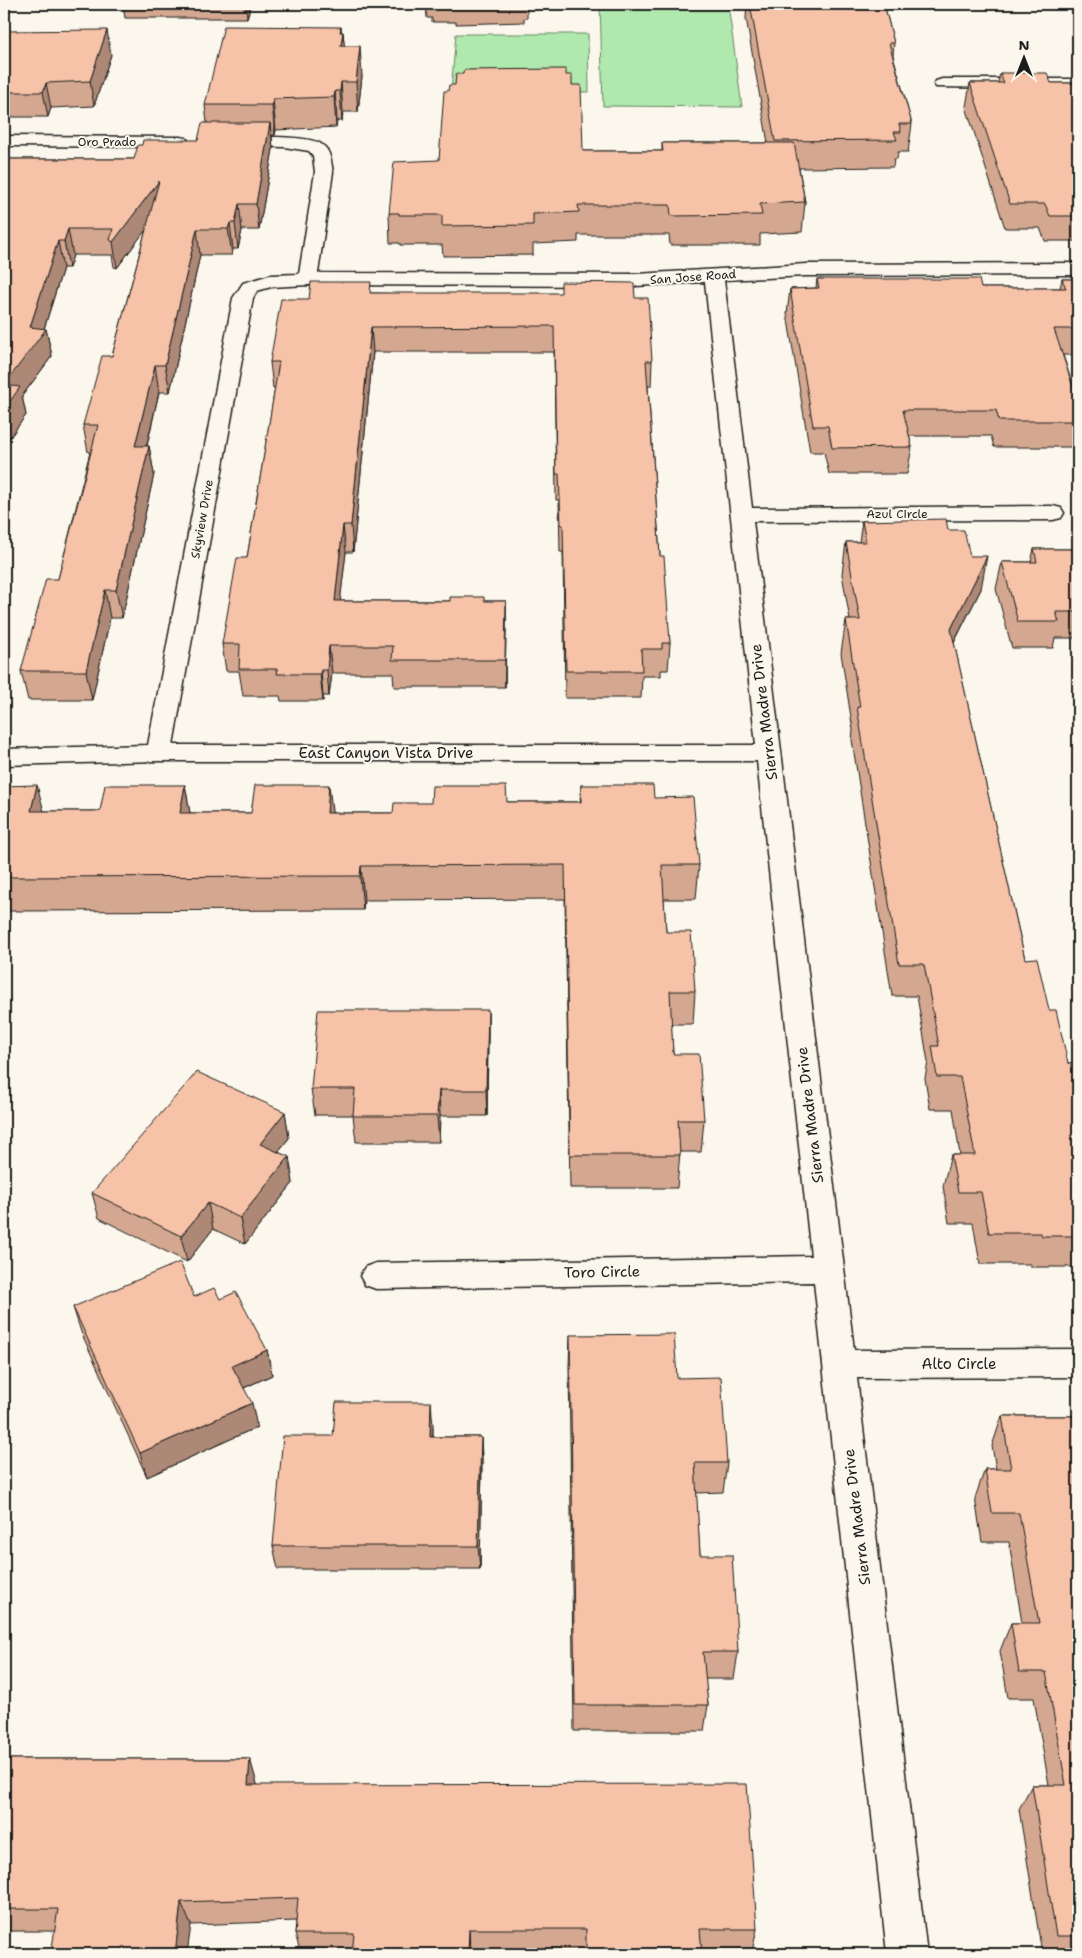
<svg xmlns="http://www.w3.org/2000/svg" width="1082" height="1958" font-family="'Shantell Sans',sans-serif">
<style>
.green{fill:#b0e9ad;stroke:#668264}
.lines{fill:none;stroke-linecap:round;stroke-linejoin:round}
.minor-casing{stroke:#1c1c1c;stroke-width:3}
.minor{fill:#fbf7ec;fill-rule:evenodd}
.wall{fill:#d4a890;stroke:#1c1c1c}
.shaded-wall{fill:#ad8876;stroke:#1c1c1c}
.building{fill:#f7c3a8;stroke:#1c1c1c}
.labels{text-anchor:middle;stroke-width:4;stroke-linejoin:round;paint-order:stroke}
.far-street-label{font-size:12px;fill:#1c1c1c;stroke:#fbf7ec}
.street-label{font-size:15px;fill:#1c1c1c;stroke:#fbf7ec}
</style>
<rect width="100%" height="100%" fill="#fbf7ec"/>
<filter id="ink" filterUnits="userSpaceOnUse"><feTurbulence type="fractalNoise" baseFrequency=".02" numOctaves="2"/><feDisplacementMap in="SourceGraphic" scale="10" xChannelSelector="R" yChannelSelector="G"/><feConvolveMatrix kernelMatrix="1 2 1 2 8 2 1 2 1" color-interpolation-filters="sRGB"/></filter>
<g filter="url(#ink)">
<g class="green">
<polygon points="600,4 728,4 742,107 603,106"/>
<polygon points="456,34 588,34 589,92 451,91"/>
</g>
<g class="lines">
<defs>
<g id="minor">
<polygon points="942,79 1078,79 1078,89 936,87 934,84 936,81"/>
<polygon points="4,136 180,137 186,138 189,142 186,146 180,147 4,146"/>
<path d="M235 137C252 137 309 135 321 144 331 150 331 162 333 172L318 273 636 274 806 264 1078 263V275L806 276 724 280 752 508 1053 506 1061 508 1064 513 1061 518 1053 520 753 521 854 1350 1078 1349V1377L857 1378 927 1954H887L814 1282 376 1289 365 1285 360 1276 365 1267 376 1263 811 1256 757 761H159L4 765V749L148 745 233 298 243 283 270 275 299 274 315 172 313 156 309 151 284 147 229 146 226 142 229 138ZM705 282 756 745H173L253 298 257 291 271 287 308 285 636 286Z"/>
</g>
</defs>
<use href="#minor" class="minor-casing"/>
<use href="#minor" class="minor"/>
</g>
<g class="wall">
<polygon points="123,4 251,4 247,18 125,18"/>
<polygon points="416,4 539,4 539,5 527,5 527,18 524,18 524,22 456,24 456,22 432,22 432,18 427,18 426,4"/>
<polygon points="747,4 884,4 894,43 893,55 912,124 908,152 898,152 897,159 894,159 893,167 799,168 805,202 802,232 760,234 760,245 670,245 669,235 578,235 578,242 533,244 533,255 443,256 442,245 400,245 400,243 390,243 389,213 439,160 448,91 455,85 566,75 572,85 583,151 662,151 662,143 768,143 746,18"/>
<polygon points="341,27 341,32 343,32 344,46 362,76 358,112 343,112 342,121 337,121 336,127 276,130 275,135 272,135 273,149 259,230 242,230 238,249 233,249 232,255 200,255 170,392 159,392 147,446 149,446 154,474 122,618 110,618 92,700 28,700 21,671 58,579 90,452 88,452 83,425 112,356 146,229 117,268 114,267 112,255 73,255 69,268 63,268 44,329 46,329 52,356 22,396 26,415 4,446 4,159 134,159 198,140 207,123 205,105"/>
<polygon points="4,31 111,55 94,106 51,108 48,117 6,117 4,124"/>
<polygon points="1000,73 1051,83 1078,83 1078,241 1045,241 1040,228 1005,228 966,107 970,83 998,83"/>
<polygon points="817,279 981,288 1060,288 1062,279 1078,279 1078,355 1063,355 1078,402 1078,447 994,447 991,436 909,436 912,447 907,474 829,474 824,452 810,452 787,314 790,289 816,288"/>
<polygon points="372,293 635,298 652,361 651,386 648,386 660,556 670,643 668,670 661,670 661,676 642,676 641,698 565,698 563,552 560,552 559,500 556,500 554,352 373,352 353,552 346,552 340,601 506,601 506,628 505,687 394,687 393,673 332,673 329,696 323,696 323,701 281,701 280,696 243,696 239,671 226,671 222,644 247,558 275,388 273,388 270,362 309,299"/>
<polygon points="862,521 948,530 970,556 981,589 954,643 1025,959 1049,1010 1068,1063 1078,1063 1078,1267 1031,1267 1031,1264 980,1264 973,1223 949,1223 943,1186 951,1155 960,1155 953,1109 930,1109 925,1078 928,1062 917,996 892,996 852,740 853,730 841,653 846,620 850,620 842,574 846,542 859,542"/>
<polygon points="1034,549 1078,549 1078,638 1055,638 1053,648 1012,648 996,589 1002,562 1031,562"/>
<polygon points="185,785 190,813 393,813 507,802 580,802 581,785 654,798 699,865 696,899 664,899 666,932 695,991 693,1024 671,1024 673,1054 704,1120 701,1152 680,1152 677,1188 570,1188 565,899 364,900 363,910 4,911 4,786 44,811 100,811"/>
<polygon points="488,1010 488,1037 487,1116 440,1116 439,1142 356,1142 353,1115 315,1115 311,1089"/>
<polygon points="285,1112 289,1138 278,1152 289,1157 293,1183 245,1244 213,1229 187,1262 99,1218 92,1193"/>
<polygon points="194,1297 220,1299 267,1350 272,1375 244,1388 257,1427 147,1477 81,1332 73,1307"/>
<polygon points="570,1335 677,1378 727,1463 723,1492 696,1493 700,1555 738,1652 734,1679 705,1679 708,1705 704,1731 574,1731 569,1366"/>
<polygon points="1002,1416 1078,1416 1078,1954 1042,1954 1019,1809 1032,1785 1049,1785 1034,1698 1008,1698 1000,1651 1011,1623 1022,1623 1009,1542 982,1542 975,1498 985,1469 996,1469 992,1446"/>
<polygon points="433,1426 433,1437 481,1437 482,1461 480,1569 278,1569 273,1546 333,1436"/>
<polygon points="4,1759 250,1759 257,1785 757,1929 752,1951 701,1951 702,1954 585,1954 584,1951 470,1951 470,1954 301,1954 295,1934 296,1921 191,1925 54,1931 4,1931"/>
</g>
<g class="shaded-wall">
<polygon points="246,4 251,4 247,18"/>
<polygon points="341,27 342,40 343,32 346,61 343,76 340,32"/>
<polygon points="107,30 111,55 94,106 90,81"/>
<polygon points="360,46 362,76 358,112 356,82"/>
<polygon points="341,82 343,112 342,121 340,91"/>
<polygon points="46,83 51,108 48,117 43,92"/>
<polygon points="335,91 337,121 336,127 334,97"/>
<polygon points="273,99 276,130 275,135 272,105"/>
<polygon points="4,105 6,117 4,124"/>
<polygon points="270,123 273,149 259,230 256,204"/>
<polygon points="159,181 163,207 117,268 113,242"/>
<polygon points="239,204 242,230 238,249 235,223"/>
<polygon points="230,223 233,249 232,255 228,229"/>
<polygon points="68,229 73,255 69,268 64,241"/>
<polygon points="197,229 200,255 170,392 165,365"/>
<polygon points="58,241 63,268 42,335 46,329 52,356 22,396 26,415 4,446 4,385 30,327"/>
<polygon points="371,327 373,352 353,552 351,525"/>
<polygon points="155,365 159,392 140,474 135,446"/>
<polygon points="149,446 154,474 122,618 116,590"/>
<polygon points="343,525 346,552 337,628 335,601"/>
<polygon points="987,556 981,589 944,662 951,629"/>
<polygon points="105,590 110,618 92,700 86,671"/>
<polygon points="506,601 506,628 505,687 505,660"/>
<polygon points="329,646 332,673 329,696 327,670"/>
<polygon points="321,670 323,696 323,701 320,674"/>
<polygon points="37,785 46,819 31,811"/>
<polygon points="185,785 191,818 180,813"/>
<polygon points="329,785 333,819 327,813"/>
<polygon points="361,866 364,900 363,910 360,876"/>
<polygon points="488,1010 488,1037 487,1116 486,1090"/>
<polygon points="439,1090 440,1116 439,1142 437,1116"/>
<polygon points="285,1112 289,1138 264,1169 260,1144"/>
<polygon points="289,1157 293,1183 245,1244 240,1218"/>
<polygon points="208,1203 213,1229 187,1262 181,1236"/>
<polygon points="267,1350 272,1375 237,1391 232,1366"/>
<polygon points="431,1402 433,1426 432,1461 430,1437"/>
<polygon points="252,1403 257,1427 147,1477 140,1453"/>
<polygon points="481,1437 482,1461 480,1569 478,1546"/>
<polygon points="250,1759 257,1784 255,1810 248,1785"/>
<polygon points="181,1902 191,1925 187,1954 175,1954"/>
<polygon points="469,1929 470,1951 470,1954 468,1954"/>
</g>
<g class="building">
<polygon points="750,4 884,4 894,43 889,43 912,124 899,124 901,132 894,132 897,140 775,141"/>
<polygon points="224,26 341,27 340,32 343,32 341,46 360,46 356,82 341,82 340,91 335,91 334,97 273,99 272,105 205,105"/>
<polygon points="107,30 90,81 46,83 43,92 4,92 4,31"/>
<polygon points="566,69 566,75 572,75 572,85 581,85 583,151 663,151 662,143 794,143 805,202 760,204 762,215 671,216 670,205 578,205 579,212 533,214 533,225 442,226 442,215 399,215 399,213 389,213 394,162 439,160 444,91 448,91 449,85 455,85 456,74 463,74 464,70"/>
<polygon points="1000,73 1047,73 1051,83 1078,83 1078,216 1050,216 1045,204 1010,204 970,83 1004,83"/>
<polygon points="202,123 270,123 256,204 239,204 235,223 230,223 228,229 197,229 165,365 155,365 135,446 149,446 116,590 105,590 86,671 21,671 46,579 58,579 98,425 83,425 102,356 112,356 159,181 113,242 110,240 113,229 68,229 64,241 58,241 30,327 46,329 4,385 20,387 4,410 4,249 7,241 4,241 4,159 134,159 138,145 142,145 143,140 198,140"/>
<polygon points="817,279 979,279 981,288 1066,288 1062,279 1078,279 1078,329 1054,329 1078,402 1078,421 999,421 996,410 903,410 912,447 832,448 828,426 813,426 790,289 819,288"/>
<polygon points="311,282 371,282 370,293 561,293 561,282 634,283 635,298 648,298 652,361 646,361 660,556 664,556 670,643 662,643 662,649 641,649 642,671 566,671 563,525 561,525 559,474 556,474 554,326 371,327 351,525 343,525 335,601 450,601 450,597 484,597 484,601 506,601 505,660 392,660 393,646 329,646 327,670 321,670 320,674 277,674 278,669 239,669 240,644 222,644 237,558 247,558 279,362 270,362 281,299 309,299"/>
<polygon points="946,519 948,530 964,530 970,556 987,556 951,629 1025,959 1037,958 1049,1010 1056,1010 1068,1063 1078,1063 1078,1114 1074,1114 1078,1133 1078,1236 1042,1236 1041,1233 989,1233 981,1192 958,1192 951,1155 975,1155 960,1077 937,1077 932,1046 939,1046 924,964 899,964 857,707 860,707 846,620 860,620 846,542 866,542 862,521"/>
<polygon points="1034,549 1078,549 1078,612 1056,612 1059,622 1018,622 1002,562 1037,562"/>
<polygon points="37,785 31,811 100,811 105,785 185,785 180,813 251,813 255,785 329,785 327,813 393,813 394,803 431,803 432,786 506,786 507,802 581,802 581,785 653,785 654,798 693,797 699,865 662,865 666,932 691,932 695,991 670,991 673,1054 699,1054 704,1120 678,1120 680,1155 570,1155 565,865 361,866 360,876 4,877 4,786"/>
<polygon points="318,1010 488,1010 486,1090 439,1090 437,1116 353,1116 355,1089 311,1089"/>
<polygon points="197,1072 285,1112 260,1144 289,1157 240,1218 208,1203 181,1236 92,1193"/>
<polygon points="180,1262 194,1297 214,1288 220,1299 236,1292 267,1350 232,1366 252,1403 140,1453 73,1307"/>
<polygon points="674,1334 677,1378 721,1377 727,1463 695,1463 700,1555 732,1555 738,1652 703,1652 708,1705 575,1705 570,1335"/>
<polygon points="336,1402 431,1402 430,1437 481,1437 478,1546 273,1546 283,1436 333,1436"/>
<polygon points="1002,1416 1078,1416 1078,1936 1056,1936 1032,1785 1066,1785 1046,1672 1019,1672 1011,1623 1039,1623 1019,1513 992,1513 985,1469 1011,1469"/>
<polygon points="4,1759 250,1759 248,1785 747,1784 757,1929 700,1929 702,1954 586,1954 586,1929 469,1929 468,1954 352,1954 354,1934 295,1934 298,1898 181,1902 175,1954 51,1954 58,1909 4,1909"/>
</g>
</g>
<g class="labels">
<g class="far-street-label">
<text x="107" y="146">Oro Prado</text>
<text transform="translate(693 277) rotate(-4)" y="4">San Jose Road</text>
<text x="897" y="518">Azul Circle</text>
<text transform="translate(202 519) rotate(-80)" y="4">Skyview Drive</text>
</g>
<g class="street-label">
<text transform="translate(764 712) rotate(-97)" y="5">Sierra Madre Drive</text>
<text x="386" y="758">East Canyon Vista Drive</text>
<text transform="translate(810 1115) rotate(-97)" y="5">Sierra Madre Drive</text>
<text transform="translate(602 1272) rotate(-1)" y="5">Toro Circle</text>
<text x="959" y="1369">Alto Circle</text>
<text transform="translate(857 1517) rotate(-97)" y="5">Sierra Madre Drive</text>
</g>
</g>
<rect width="1082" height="1958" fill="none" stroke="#fbf7ec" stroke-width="20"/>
<rect x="10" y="10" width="1062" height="1938" fill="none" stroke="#1c1c1c" stroke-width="2" filter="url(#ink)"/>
<g transform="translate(1024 58)" stroke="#fbf7ec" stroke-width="4" paint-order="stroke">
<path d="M0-4L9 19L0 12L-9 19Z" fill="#1c1c1c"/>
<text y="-8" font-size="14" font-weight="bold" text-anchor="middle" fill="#1c1c1c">N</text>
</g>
</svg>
